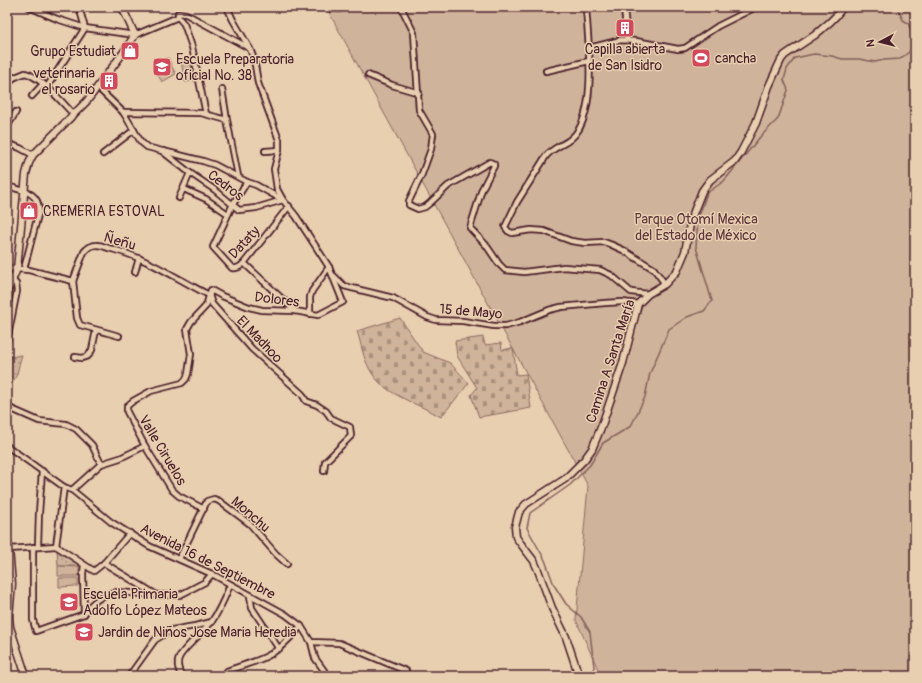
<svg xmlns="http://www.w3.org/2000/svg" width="922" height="683" font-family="Pangolin,sans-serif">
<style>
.grass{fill:url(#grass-dots);stroke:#8c6962}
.cemetery{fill:url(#cemetery-stones);stroke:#8c6962}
.green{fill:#cfb39a;stroke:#8c6962}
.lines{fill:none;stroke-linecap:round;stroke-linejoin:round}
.stream{stroke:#845f5b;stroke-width:1.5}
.street-casing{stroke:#4a1f2b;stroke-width:8}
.secondary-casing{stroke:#4a1f2b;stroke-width:9}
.street{stroke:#e8cfb0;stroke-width:4.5}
.secondary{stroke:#e8cfb0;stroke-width:6}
.labels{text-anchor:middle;stroke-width:3;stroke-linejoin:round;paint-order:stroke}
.poi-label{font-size:14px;fill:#4a1f2b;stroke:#e8cfb0;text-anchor:start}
.street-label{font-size:14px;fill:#4a1f2b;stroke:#e8cfb0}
.park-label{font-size:14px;fill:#5e353c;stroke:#e8cfb0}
</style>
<defs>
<pattern id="grass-dots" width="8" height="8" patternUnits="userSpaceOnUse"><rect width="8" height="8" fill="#cfb39a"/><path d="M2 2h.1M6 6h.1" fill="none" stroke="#aa917e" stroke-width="1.8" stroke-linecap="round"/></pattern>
<pattern id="cemetery-stones" width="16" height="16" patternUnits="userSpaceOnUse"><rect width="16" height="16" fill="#cfb39a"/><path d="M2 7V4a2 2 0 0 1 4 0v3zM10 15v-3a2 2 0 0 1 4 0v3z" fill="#aa917e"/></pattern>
</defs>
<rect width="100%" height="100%" fill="#e8cfb0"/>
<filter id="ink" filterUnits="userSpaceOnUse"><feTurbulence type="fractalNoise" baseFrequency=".025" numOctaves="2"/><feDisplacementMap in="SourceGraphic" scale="8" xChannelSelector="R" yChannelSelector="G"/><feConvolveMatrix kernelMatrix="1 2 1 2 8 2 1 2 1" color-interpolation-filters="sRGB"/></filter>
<g filter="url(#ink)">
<g class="grass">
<path d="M7 355 12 357 20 355H22C17 369 19 378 7 388Z"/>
<polygon points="57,550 81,566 58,566"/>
</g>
<g class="cemetery">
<path d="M400 318 423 352 450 363 469 383 441 417C418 403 383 395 370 370 363 358 361 343 357 331Z"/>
<polygon points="483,337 485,345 501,343 502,350 513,348 517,375 526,374 531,408 479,417 471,395 477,388 457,356 455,341"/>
</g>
<g class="green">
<polygon points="326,7 915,7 915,676 601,676 576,620 588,486"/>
<polygon points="168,58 172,66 158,73 154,66"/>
<polygon points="190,59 194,81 185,82 181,61"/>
<polygon points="172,67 176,74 162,82 158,75"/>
<polygon points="58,566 79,567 79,576 58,576"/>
<polygon points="59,578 78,578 78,586 59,587"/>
</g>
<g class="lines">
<polyline class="stream" points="595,676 590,632 581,617 566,604 554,585 545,560 527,528 530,513 570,485 590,465 603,443 631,426 645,397 650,373 669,329 687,317 704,311 712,301 696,247 698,219 707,193 724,181 760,137 778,119 788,90 784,80 787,69 795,58 814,54 832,56 842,59 859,59 875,62 884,60 900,59 909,52 913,43 912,33 908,23 903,20 897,7"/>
<defs>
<g id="street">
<polyline points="29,7 57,19 85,28 135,35 178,17 178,13 186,14 249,48"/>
<polyline points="323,7 340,9 343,7"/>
<polyline points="401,7 414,33 419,110 433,134 431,149 422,174 409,201 409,205 418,209 425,207 430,203 448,186 490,162 494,164 494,166 482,189 470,228 486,245 499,264 505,270 524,272 564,267 600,270 611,275 631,292 648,294"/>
<path d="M586 7C588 41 596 99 579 129 570 145 556 144 546 156L517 202 505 227 508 231 512 233 531 230 544 231 571 241 585 243 604 242 612 245 623 250 654 269 665 284"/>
<polyline points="624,7 627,40"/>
<polyline points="178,17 184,24 192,47 206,114"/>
<polyline points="589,48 621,40 636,41 678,49 685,48 718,26 756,7"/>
<polyline points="546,71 589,61"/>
<path d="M7 75 13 78 25 73C40 76 63 103 74 115"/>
<polyline points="368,75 392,85 419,93"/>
<polyline points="7,87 13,78"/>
<polyline points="47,87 85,28 79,7"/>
<polyline points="98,88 123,112 141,142 147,147 162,151 190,173 215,190 239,210 256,208 283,200"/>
<polyline points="222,89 227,120"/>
<polyline points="32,96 43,84"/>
<polyline points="123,112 201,113 227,120 238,176"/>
<polyline points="7,127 16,112"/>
<polyline points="7,143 20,148 33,155"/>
<polyline points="163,151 203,161 215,165 247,182 256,185 283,200"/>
<polyline points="265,151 279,150"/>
<polyline points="103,154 134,130"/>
<path d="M247 182 233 204 213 247 232 268C238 269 241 266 244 263L289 206"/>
<path d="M7 186C22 191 39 191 39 211L24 269"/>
<polyline points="184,189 206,199 228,214"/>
<polyline points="179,198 190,173"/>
<polyline points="244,263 295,311"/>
<polyline points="7,268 29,270 73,281"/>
<polyline points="135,272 139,258"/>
<polyline points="334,276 344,286 393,298 427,317 436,320 463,321 494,326 506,326 520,322 549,310 561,307 605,303 622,302 638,304"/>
<path d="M73 281 84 252C87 248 91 245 97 245 102 245 107 248 112 249 150 259 175 278 209 295"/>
<polyline points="73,281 77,318 80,325 119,336"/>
<polyline points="209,295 212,304 252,349 302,394 306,401 317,405 326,411 331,418 350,427 351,436 325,462 324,471"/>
<polyline points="310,314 310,297 312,291 329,267"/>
<polyline points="7,341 17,291 16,284 13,280"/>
<polyline points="75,357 82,358 88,356 92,350 96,330"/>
<polyline points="7,407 39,421 66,424 76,429 92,445 101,464"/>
<polyline points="7,446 64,487 72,490 111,522 149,546 212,574 285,614 301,626 311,642 339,643 406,671"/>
<polyline points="72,490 101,464 120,458 145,446"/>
<polyline points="204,509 179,496 172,490 145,446 127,412 127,406 133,401 151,391 182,383 186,379 188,374 191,354 187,329 191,322 206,306 211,290 222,296 249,307 262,310 295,311 318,315 343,302 329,267 296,216 283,200 277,189 274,169 279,150 279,140 258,83 254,59 250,49 233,20 227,7"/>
<polyline points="38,546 39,513 42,471"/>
<polyline points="56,546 94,571 104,563 130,533"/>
<polyline points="56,546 64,487"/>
<polyline points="33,547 33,620 36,631 84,614 90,606 94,602 103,596 111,593 118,592 157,595 180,595 205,582 212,574"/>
<polyline points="9,549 56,546"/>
<polyline points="179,559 207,501 214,499 219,501 250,524 276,554 287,564"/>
<polyline points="104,563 155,594"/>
<polyline points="84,565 83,574 84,614"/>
<polyline points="250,596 252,608 279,649"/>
<polyline points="311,642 315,658 328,676"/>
<polyline points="129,676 155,640 166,633 172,630 195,626 212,622"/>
<path d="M181 676C179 670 176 664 179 658 182 649 205 631 212 621 220 610 225 597 230 585"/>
<path d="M224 676 227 671C242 665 258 662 271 654 283 647 292 636 301 626"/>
</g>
<g id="secondary">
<polyline points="7,292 17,269 26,174 29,163 33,155 87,101 123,53 135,35 122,7"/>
<polyline points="7,538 9,549 12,584 9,616 10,627 26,676"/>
<polyline points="579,676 566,637 552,608 538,570 534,561 521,544 516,537 515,527 519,512 526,504 565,479 584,460 592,449 602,425 623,363 638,304 648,294 665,284 677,271 685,252 691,219 702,191 710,180 735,161 741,152 756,123 769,86 781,60 785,55 815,35 830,22 836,16 843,7"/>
</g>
</defs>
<use href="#street" class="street-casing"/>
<use href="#secondary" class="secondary-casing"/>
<use href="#street" class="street"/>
<use href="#secondary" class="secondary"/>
</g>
</g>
<defs>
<symbol id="building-square" viewBox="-11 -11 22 22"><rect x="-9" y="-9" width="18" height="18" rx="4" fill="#d1495b" stroke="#e8cfb0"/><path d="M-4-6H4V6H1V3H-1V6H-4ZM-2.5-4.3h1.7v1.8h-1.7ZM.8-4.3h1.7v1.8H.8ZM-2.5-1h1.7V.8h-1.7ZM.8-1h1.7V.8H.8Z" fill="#fff"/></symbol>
<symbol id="shop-square" viewBox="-11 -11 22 22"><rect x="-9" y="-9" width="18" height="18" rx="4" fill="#d1495b" stroke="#e8cfb0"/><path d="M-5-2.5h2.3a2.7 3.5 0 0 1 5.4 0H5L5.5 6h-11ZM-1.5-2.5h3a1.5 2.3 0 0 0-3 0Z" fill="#fff"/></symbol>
<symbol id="stadium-square" viewBox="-11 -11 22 22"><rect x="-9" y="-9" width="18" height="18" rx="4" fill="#d1495b" stroke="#e8cfb0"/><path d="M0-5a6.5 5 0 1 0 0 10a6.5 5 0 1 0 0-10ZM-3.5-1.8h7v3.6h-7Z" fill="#fff"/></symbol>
<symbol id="school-square" viewBox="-11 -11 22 22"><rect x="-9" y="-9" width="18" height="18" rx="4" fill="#d1495b" stroke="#e8cfb0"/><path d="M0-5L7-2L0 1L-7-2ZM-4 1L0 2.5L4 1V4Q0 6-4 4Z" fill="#fff"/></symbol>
</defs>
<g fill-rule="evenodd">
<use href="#building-square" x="614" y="17" width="22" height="22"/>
<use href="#shop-square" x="119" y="40" width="22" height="22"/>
<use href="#stadium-square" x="690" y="47" width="22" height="22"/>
<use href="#school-square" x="151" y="56" width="22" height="22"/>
<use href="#building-square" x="98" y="70" width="22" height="22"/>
<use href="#shop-square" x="18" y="200" width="22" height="22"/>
<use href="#school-square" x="58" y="591" width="22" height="22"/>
<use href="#school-square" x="73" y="621" width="22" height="22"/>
</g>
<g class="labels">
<g class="poi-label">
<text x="625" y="54" text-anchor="middle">Capilla abierta<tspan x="625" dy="16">de San Isidro</tspan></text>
<text x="116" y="56" text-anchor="end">Grupo Estudiat</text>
<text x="715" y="63">cancha</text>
<text x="176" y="64">Escuela Preparatoria<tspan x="176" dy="16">oficial No. 38</tspan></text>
<text x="95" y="78" text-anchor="end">veterinaria<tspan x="95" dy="16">el rosario</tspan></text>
<text x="43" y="216">CREMERIA ESTOVAL</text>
<text x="83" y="599">Escuela Primaria<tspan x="83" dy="16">Adolfo López Mateos</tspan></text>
<text x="98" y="637">Jardin de Niños Jose Maria Heredia</text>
</g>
<g class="street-label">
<text transform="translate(226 185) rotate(37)" y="5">Cedros</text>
<text transform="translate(120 241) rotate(16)" y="5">Ñeñu</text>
<text transform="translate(244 242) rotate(-47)" y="5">Dataty</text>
<text transform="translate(277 299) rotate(7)" y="5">Dolores</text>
<text transform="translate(471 311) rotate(5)" y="5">15 de Mayo</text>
<text transform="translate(260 339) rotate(46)" y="5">El Madhoo</text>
<text transform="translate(610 361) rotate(-72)" y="5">Camina A Santa María</text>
<text transform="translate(163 450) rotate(59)" y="5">Valle Ciruelos</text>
<text transform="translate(251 514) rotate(41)" y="5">Monchu</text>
<text transform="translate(208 561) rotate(27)" y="5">Avenida 16 de Septiembre</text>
</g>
<g class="park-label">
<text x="696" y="224">Parque Otomí Mexica<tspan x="696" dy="16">del Estado de México</tspan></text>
</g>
</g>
<rect width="922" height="683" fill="none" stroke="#e8cfb0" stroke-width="24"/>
<rect x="12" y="12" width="898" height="659" fill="none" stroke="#4a1f2b" stroke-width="1.5" filter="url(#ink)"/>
<g transform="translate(880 42) rotate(263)" stroke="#e8cfb0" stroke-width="3" paint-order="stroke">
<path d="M0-3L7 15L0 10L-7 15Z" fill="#4a1f2b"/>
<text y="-6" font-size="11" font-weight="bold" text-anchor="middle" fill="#4a1f2b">N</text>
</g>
</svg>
